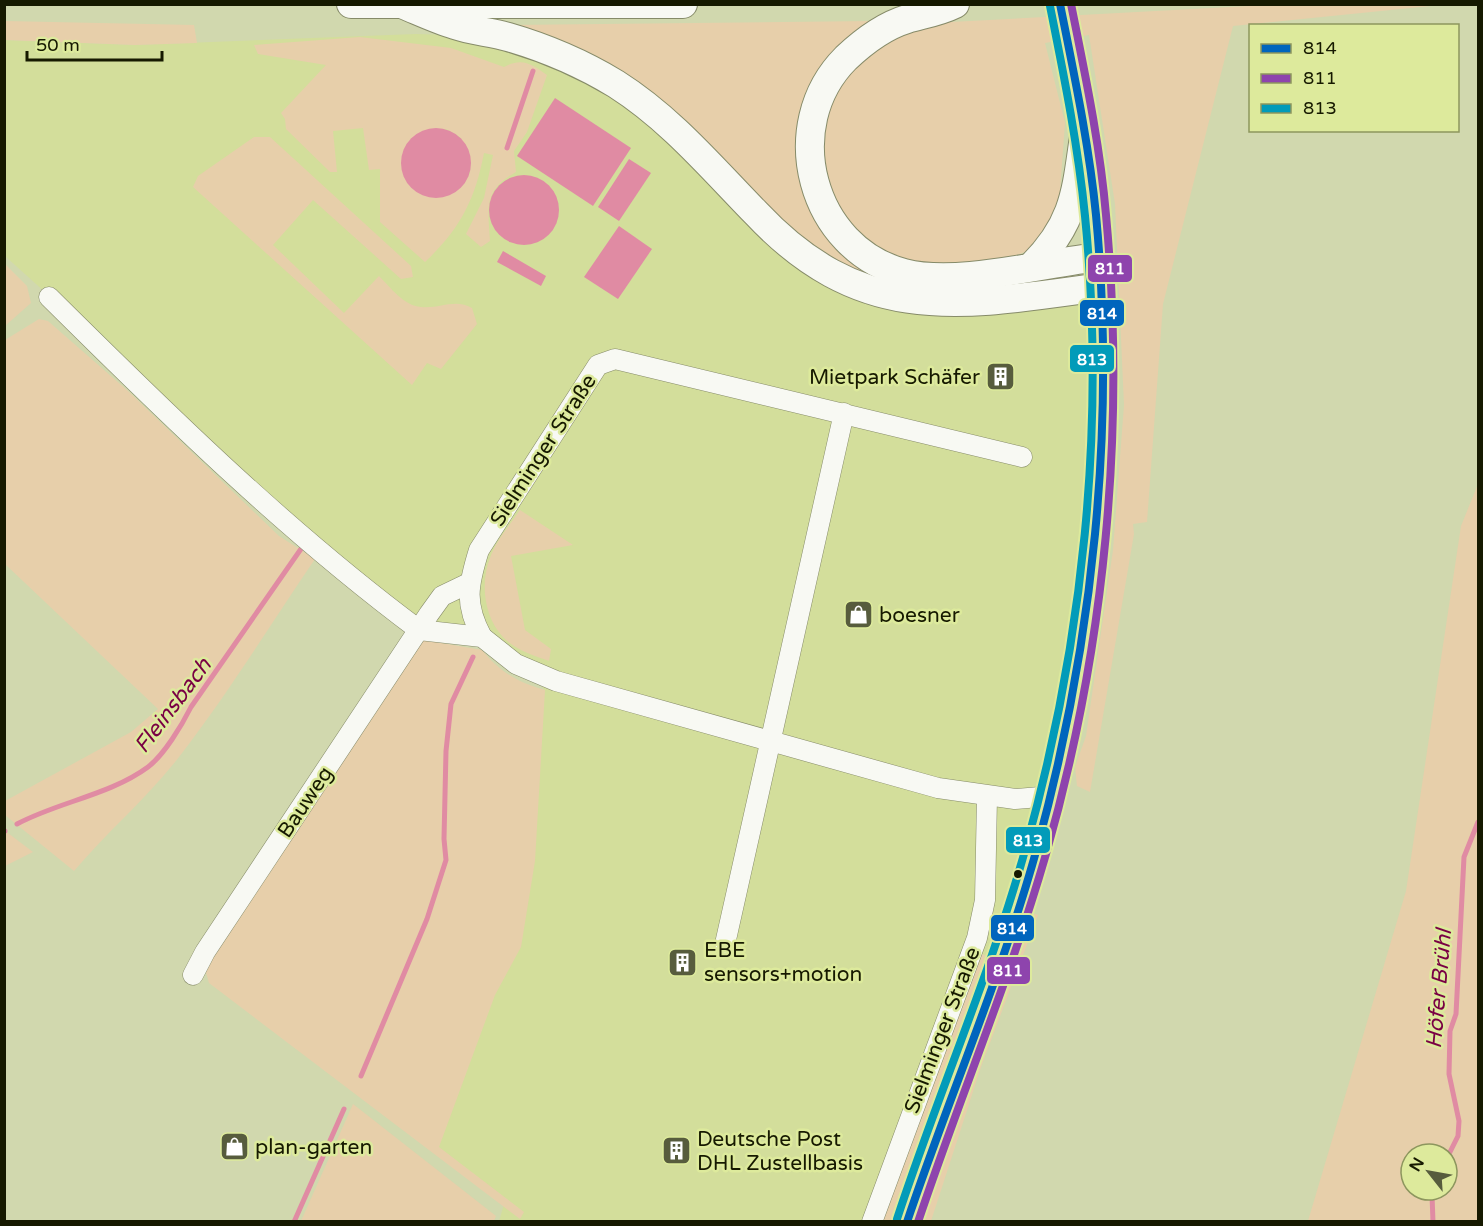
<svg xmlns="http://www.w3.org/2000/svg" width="1483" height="1226" font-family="'Varela Round',sans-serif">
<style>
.built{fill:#d3de9b}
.green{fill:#e7cfaa;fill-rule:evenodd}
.water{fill:#e08ba3}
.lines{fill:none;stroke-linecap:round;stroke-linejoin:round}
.stream{stroke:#e08ba3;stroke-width:5}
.minor-casing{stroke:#868b69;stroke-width:21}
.highway-casing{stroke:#868b69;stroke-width:30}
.minor{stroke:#f8f9f3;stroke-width:20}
.highway{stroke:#f8f9f3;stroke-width:28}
.bus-1-casing{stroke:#ddea9c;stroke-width:12}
.bus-2-casing{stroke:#ddea9c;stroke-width:12}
.bus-3-casing{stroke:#ddea9c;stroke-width:12}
.bus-1{stroke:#0065bd;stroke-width:8}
.bus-2{stroke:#8e44ad;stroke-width:8}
.bus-3{stroke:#029bb9;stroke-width:8}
.bus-dot{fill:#161900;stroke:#ddea9c;stroke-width:2}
.labels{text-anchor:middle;stroke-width:5;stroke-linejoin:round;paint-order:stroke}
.poi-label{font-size:21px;fill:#161900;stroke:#ddea9c;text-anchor:start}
.street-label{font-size:21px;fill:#161900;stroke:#ddea9c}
.water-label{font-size:22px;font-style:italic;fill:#790044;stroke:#ddea9c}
.line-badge{stroke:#ddea9c;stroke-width:2}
.badge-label{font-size:16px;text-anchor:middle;font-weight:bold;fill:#fff}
</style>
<rect width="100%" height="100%" fill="#d1d8ae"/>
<polygon class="built" points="416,34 509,37 579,64 755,213 1101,287 1103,391 1068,728 907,1221 499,1221 505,1201 434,1150 534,860 544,690 537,674 482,637 419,630 5,256 4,40 135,45"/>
<g class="green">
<polygon points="1287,4 1440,5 1233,26 1163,304 1147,522 1133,524 1134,534 1090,792 1077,786 1075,767 1086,736 1113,550 1124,405 1115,204 1089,35 1045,43 1065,123 1059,205 1046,234 1025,252 995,263 938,270 875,252 828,205 816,132 844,67 902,32 951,22"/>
<polygon points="5,21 194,25 197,43 135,45 5,40"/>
<polygon points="872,21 797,142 798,171 806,200 819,226 855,262 1070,272 1073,276 1071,280 959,296 834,267 718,163 510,25"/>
<path d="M360 37 451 48 504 67C522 57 532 64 547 75L527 132 514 151 516 172C483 190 488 208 490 241L481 247 466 234 484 198 493 155 484 153C475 200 460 229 425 262L380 222V169L369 170 363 128 333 131 337 172H330L286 129 285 119 281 113 326 65 258 54 254 45ZM446 129 460 137 470 173 462 186 402 169 403 154 410 140Z"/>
<path d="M254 137H270L411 266 413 277 401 279 313 200 273 245 344 313 379 276C390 287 404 306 421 307 440 309 455 298 472 308L477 324 441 369 427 363 412 385 193 187 198 176Z"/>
<polygon points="5,264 27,286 31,303 5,326"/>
<path d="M39 319 48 321 128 391 279 536 315 559C270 625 228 694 179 757 147 798 108 831 74 871L5 815V801L131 732 158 709 5 564V340Z"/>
<path d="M1478 484V1221H1308L1406 891 1461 526ZM1411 1154H1447V1190H1411Z"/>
<path d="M520 510 573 545 511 556 525 630 551 649 549 661C533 655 515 650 503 637 484 617 480 583 490 558 496 541 510 525 520 510Z"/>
<path d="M418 639 482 650C499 671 518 683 545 690L535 861 521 947 495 995 439 1147 524 1212 520 1219 209 983 205 969Z"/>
<polygon points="4,830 33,852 5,866 4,866"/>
<polygon points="1032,913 1038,915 981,1067 931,1221 914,1222 999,985"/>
<polygon points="979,953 987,956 891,1221 881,1222"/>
<polygon points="353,1104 496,1216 494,1221 301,1221"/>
</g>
<g class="water">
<polygon points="555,98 631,148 593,206 517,156"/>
<circle cx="436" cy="163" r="35"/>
<polygon points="629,159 651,173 619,221 598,207"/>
<circle cx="524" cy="210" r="35"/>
<polygon points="619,226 652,249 618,299 584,277"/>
<polygon points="503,251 546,276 541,286 497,262"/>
</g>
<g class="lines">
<g class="stream">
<polyline points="507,148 533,71"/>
<path d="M17 824C58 802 110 795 148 767 164 755 182 725 191 707L303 546"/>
<polyline points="4,831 5,831"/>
<polyline points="361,1076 427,919 446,860 444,839 446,751 451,704 473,657"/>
<polyline points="1447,1158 1458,1136 1459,1121 1449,1074 1450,1031 1456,1014 1464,857 1478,822"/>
<polyline points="294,1222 344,1109"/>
<polyline points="1433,1222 1432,1195 1436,1190"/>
</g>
<defs>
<g id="minor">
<path d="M49 297C167 414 286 531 419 630"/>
<polyline points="419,630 482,637 516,664 556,681 938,788 1015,799 1052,796"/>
<path d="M482 637C464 604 468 585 479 550L598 365 615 359 1022 457"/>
<polyline points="725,944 844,413"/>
<polyline points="193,975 205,952 429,614 442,596 469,583"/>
<polyline points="872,1222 977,938 985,900 987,797"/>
<path d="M907 1222C947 1096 1002 975 1037 848 1114 575 1127 281 1060 4"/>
</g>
<g id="highway">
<polyline points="351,4 683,4"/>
<path d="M955 4C939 12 924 14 907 19 884 26 864 41 846 58 778 126 811 249 904 273 957 287 1043 263 1099 257"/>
<path d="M404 5C421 12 438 20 455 25 472 31 491 32 508 37 546 48 583 64 616 84 671 119 711 167 756 213 863 327 962 306 1101 287"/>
<path d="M1032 266C1077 221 1076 188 1085 130"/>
</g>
</defs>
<use href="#minor" class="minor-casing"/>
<use href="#highway" class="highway-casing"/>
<use href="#minor" class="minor"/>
<use href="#highway" class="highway"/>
<defs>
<path id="bus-1" d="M907 1222C949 1097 1002 975 1037 848 1093 643 1116 427 1096 215 1089 144 1074 74 1060 4"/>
<path id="bus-2" d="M918 1222C959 1099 1010 979 1046 854 1105 648 1126 429 1106 215 1100 144 1085 74 1071 4"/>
<path id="bus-3" d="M897 1219C938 1094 991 973 1026 847 1083 643 1106 427 1085 216 1078 145 1064 76 1050 6"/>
</defs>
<use href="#bus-1" class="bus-1-casing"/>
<use href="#bus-2" class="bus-2-casing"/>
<use href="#bus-3" class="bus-3-casing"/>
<use href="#bus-1" class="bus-1"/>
<use href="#bus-2" class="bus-2"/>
<use href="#bus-3" class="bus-3"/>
</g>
<defs>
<symbol id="building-square" viewBox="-11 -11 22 22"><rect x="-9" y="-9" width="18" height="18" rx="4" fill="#575c3d" stroke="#ddea9c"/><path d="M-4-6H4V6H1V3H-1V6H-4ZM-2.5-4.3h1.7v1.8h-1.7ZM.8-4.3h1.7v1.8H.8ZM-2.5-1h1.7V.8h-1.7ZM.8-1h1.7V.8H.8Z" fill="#fff"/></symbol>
<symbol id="shop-square" viewBox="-11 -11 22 22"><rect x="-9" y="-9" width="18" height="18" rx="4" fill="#575c3d" stroke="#ddea9c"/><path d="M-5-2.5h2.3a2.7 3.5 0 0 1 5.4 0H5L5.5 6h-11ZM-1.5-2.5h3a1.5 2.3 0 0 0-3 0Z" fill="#fff"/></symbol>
</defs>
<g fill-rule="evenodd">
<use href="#building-square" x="984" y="360" width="33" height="33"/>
<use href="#shop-square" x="842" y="598" width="33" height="33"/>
<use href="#building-square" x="666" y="946" width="33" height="33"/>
<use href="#shop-square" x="218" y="1130" width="33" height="33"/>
<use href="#building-square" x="660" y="1134" width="33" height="33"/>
</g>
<circle class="bus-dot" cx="1018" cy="874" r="5"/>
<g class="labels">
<g class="poi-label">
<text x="980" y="384" text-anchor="end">Mietpark Schäfer</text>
<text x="879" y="622">boesner</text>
<text x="704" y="957">EBE<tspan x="704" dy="24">sensors+motion</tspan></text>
<text x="697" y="1146">Deutsche Post<tspan x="697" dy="24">DHL Zustellbasis</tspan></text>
<text x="255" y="1154">plan-garten</text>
</g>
<g class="street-label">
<text transform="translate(543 450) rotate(-57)" y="7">Sielminger Straße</text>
<text transform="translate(305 802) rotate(-56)" y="7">Bauweg</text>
<text transform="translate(942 1030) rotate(-69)" y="7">Sielminger Straße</text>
</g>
<g class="water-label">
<text transform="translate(172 705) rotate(-53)" y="8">Fleinsbach</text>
<text transform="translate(1438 989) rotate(-85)" y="8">Höfer Brühl</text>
</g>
</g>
<g class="line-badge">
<rect x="1087" y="254" width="46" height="29" rx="6" fill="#8e44ad"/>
<rect x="1079" y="299" width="46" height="28" rx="6" fill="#0065bd"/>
<rect x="1069" y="344" width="46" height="29" rx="6" fill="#029bb9"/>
<rect x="1005" y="826" width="46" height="28" rx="6" fill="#029bb9"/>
<rect x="990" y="914" width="45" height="28" rx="6" fill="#0065bd"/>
<rect x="986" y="956" width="45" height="29" rx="6" fill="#8e44ad"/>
</g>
<g class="badge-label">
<text x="1110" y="274">811</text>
<text x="1102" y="319">814</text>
<text x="1092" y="365">813</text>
<text x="1028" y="846">813</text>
<text x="1012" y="934">814</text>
<text x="1008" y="976">811</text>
</g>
<rect width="1483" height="1226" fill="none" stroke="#161900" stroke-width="12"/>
<rect x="1249" y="24" width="210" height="108" fill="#ddea9c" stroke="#8d965e" stroke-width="1.5"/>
<rect x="1261" y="44" width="30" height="9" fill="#0065bd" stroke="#8d965e" stroke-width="1.5"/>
<text x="1303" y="54" font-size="18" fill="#161900">814</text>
<rect x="1261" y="74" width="30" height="9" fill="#8e44ad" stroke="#8d965e" stroke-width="1.5"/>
<text x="1303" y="84" font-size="18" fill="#161900">811</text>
<rect x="1261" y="104" width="30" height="9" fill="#029bb9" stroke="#8d965e" stroke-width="1.5"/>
<text x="1303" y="114" font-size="18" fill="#161900">813</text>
<g transform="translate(1429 1172) rotate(301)"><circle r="28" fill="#ddea9c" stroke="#8d965e" stroke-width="1.5"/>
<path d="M0-4.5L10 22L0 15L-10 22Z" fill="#575c3d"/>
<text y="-9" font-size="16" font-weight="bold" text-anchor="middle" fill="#161900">N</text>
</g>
<path d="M27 51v9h135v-9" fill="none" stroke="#161900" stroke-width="3"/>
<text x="36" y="51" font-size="18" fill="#161900" stroke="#ddea9c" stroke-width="4.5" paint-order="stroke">50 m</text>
</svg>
